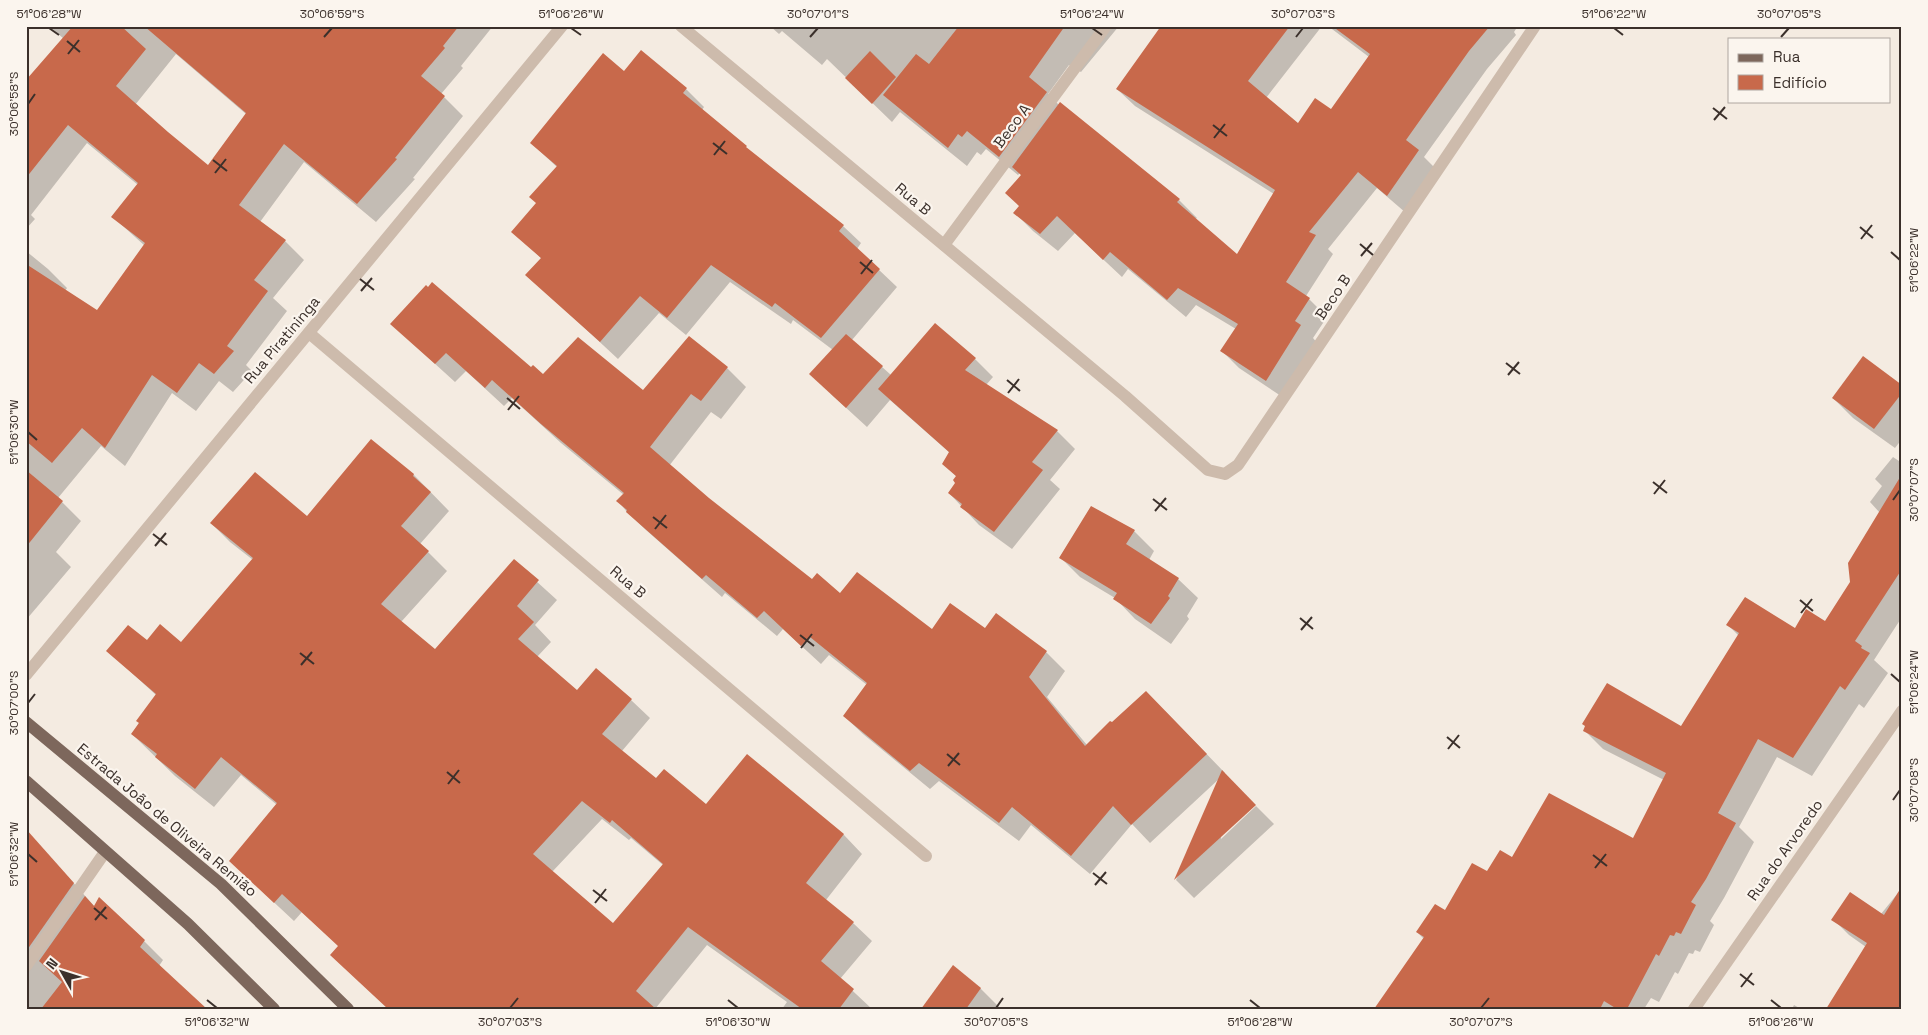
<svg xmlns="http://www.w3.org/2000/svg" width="1928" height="1035" font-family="'Space Grotesk',sans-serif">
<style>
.shadow{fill:#0003;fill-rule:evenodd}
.building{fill:#c8694b;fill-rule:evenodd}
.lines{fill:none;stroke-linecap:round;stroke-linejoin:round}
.minor{stroke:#cdbbac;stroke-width:12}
.major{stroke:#7d675c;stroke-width:12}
.ticks{fill:none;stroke:#3b302b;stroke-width:2}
.labels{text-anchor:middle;stroke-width:4.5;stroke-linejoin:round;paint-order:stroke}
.street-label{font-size:15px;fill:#3b302b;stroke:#fbf5ee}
.neatline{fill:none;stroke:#3b302b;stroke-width:2}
.ticks-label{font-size:12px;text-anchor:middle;fill:#3b302b}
</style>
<rect width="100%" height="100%" fill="#f4ebe1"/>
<g class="shadow">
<path d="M49 26H493L461 66 463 68 441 94 463 116 413 178 415 179 376 222 304 162 260 222 285 241 304 260 273 298 287 311 246 365 252 371 233 392 219 381 196 411 172 393 125 466 101 446 58 498 81 521 56 552 71 567 26 620V251L48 269 67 288 65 291 97 312 145 246 113 217 138 185 87 143 31 215 35 219 26 229V82L64 39ZM176 54 246 114 208 167 135 105Z"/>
<polygon points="770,26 1119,26 1081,72 1069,65 1048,94 1059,105 1179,200 1197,218 1195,219 1237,255 1274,194 1135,106 1117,89 1163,26 1322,26 1266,98 1298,125 1331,111 1369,57 1328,26 1518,26 1514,32 1516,35 1487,69 1424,157 1436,169 1406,213 1377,188 1328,249 1333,254 1306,296 1327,317 1313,338 1318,344 1284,398 1239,368 1222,351 1236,329 1196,305 1186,317 1128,269 1122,277 1075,233 1058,251 1033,231 1015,213 1020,206 1022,176 1020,173 1018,175 986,149 981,155 977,152 967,166 900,112 892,122 827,59 822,65 782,31 779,34"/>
<polygon points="624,72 686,89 704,107 702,110 758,158 843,226 861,243 857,249 897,287 852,340 891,375 975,359 993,377 986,385 1057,431 1075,449 1050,480 1060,489 1012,549 979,525 949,493 957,483 957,477 943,463 950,453 890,400 867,427 831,394 833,350 793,320 791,324 730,282 686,335 659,313 618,359 533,280 542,259 513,231 537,204 557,167 531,143"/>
<polygon points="411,342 531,369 544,376 643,391 727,368 746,387 721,419 711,412 669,466 708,499 812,580 840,595 932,631 986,630 1046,652 1065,671 1047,697 1087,745 1165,711 1225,773 1221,839 1256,806 1274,824 1194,898 1176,880 1220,778 1150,843 1132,824 1090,874 1031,825 1019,841 939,781 930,789 863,734 844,716 867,685 829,655 821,664 783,629 777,636 725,593 722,597 646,530 627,512 618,501 624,495 561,443 512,398 504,406 466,371 455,382"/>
<polygon points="1902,386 1902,439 1895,448 1853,418 1833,398"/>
<path d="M372 441 414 475 449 511 420 544 447 571 401 622 435 650 514 561 557 600 535 625 551 642 537 657 577 691 596 670 631 700 650 718 622 751 656 780 706 806 748 756 844 835 862 854 826 900 853 923 872 941 840 979 872 1009H782L787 1002 707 945 655 1009 339 946 302 912 294 921 250 880 277 805 241 775 214 807 175 776 132 734 156 695 108 651 147 642 181 643 253 560 230 542 211 523 307 517ZM602 819 629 840 631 838 663 865 613 925 552 872Z"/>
<polygon points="1893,457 1902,463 1902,617 1874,660 1888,673 1864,708 1859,704 1812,776 1777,757 1739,827 1754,842 1724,898 1710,921 1714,925 1700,952 1695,950 1693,954 1689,953 1678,974 1675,972 1659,1002 1651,998 1644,1009 1375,1009 1424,939 1417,932 1445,912 1488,873 1512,859 1633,840 1664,780 1603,749 1584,730 1682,727 1739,636 1728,625 1795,629 1826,623 1851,582 1880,513 1870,502 1882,486 1875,479"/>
<polygon points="1092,507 1134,531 1154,551 1149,560 1178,579 1198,598 1187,616 1189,619 1171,644 1135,619 1115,598 1080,577 1060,557"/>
<polygon points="26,830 95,907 144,941 163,960 159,966 205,1009 26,1009"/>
<polygon points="1902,888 1866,947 1849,935 1833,919 1881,914"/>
<polygon points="953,967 981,989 1001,1009 943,1009"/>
<polygon points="1794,1005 1801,1009 1792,1009"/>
</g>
<g class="building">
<polygon points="73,26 121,26 146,49 116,86 168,132 208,165 246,113 144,26 459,26 443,46 445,48 421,76 445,96 395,158 397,159 357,204 284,144 239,205 286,240 254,280 268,291 227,346 234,351 214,374 199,363 177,393 152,375 105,448 82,428 52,463 26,441 26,264 97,310 145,243 111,217 138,183 68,125 26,178 26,80"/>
<polygon points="959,26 1065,26 1029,77 1047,92 999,157 967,131 962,137 958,134 948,148 883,95 916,54 929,64"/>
<polygon points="1161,26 1290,26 1248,81 1298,123 1315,98 1331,109 1370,54 1332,26 1490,26 1469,51 1406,140 1419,150 1387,196 1358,172 1309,232 1316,235 1286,282 1310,298 1295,321 1301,325 1266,381 1220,351 1238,324 1178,288 1167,300 1110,252 1103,260 1057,216 1040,234 1013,213 1019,206 1005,193 1021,175 1012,167 1060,102 1180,199 1177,202 1237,254 1275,190 1116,89"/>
<polygon points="641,50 687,88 683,93 747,146 746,147 844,225 839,231 880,269 821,338 775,303 772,307 711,265 667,318 640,296 600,342 525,275 541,258 511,232 536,203 529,197 557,166 530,143 603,53 624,71"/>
<polygon points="870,51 896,77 872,104 845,78"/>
<polygon points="432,282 531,367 533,365 543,374 578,337 643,390 689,336 728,367 701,401 691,394 650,447 709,498 812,579 817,573 840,593 857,572 932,629 950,603 985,628 996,613 1047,651 1029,677 1085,746 1110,721 1112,722 1146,691 1207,754 1131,825 1113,806 1071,856 1012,807 999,823 919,763 910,771 843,716 867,683 810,637 801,646 764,611 757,618 706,575 702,579 626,512 627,510 616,501 624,493 541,424 492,380 485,388 446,353 435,364 390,324 426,285 428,287"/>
<polygon points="935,323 976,358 965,370 1058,430 1032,462 1043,470 994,532 960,507 962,504 948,493 955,483 953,480 956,476 942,464 949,452 878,389"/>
<polygon points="846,334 883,366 846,408 809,374"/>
<polygon points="1863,356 1902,385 1902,393 1874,429 1832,398"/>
<path d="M371 439 414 474 413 476 431 492 401 526 429 551 381 604 435 649 514 559 539 580 517 606 534 622 518 639 577 690 596 668 632 699 602 734 656 778 664 769 706 804 747 754 844 834 806 883 854 922 821 961 854 989 839 1009H802L688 927 636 991 656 1009H388L330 955 338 946 282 894 274 903 229 861 277 803 221 757 195 789 155 757 157 754 131 734 139 723 136 721 156 694 106 651 128 625 147 640 160 624 181 642 253 558 210 523 255 472 307 516ZM582 801 610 823 612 820 663 864 613 923 533 854Z"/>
<polygon points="26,470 63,501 26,547"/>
<polygon points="1902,474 1902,569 1855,641 1862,646 1861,648 1870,653 1845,690 1840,686 1793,758 1758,739 1718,813 1736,823 1706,879 1691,902 1696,905 1681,934 1676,932 1674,936 1670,935 1659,956 1656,954 1627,1009 1617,1009 1604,1001 1600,1009 1374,1009 1424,937 1416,932 1435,904 1445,910 1472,863 1487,871 1500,850 1512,857 1549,793 1633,838 1666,773 1583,731 1585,726 1582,724 1607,683 1681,726 1739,633 1726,625 1745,597 1795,628 1806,609 1825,621 1850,582 1848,563"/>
<polygon points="1091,506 1135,530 1126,544 1179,578 1168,596 1170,598 1151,624 1113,599 1117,593 1059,558"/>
<polygon points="1222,770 1256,805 1174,880"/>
<polygon points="26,829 74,883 27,950 26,949"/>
<polygon points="1902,886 1902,1009 1826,1009 1867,943 1831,920 1850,892 1884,915"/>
<polygon points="85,896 94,906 99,897 145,940 140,947 207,1009 41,1009 62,982 39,961"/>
<polygon points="953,965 981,988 966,1009 921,1009"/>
</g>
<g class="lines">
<g class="minor">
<polyline points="681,26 1125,396 1208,470 1225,474 1238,465 1535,26"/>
<polyline points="944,245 1106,26"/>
<polyline points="309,333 926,856"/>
<polyline points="26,675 562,26"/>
<polyline points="26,966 105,852"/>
<polyline points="1694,1009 1902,711"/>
</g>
<g class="major">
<polyline points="26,722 221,884 348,1009"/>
<polyline points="26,781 188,924 274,1009"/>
</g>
</g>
<path class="ticks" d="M49 28 59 35M571 28 581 35M1092 28 1102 35M1614 28 1623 35M324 37 332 28M810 37 818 28M1296 37 1303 28M1781 37 1789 28M67 41 80 52M68 54 79 40M28 104 35 94M1713 108 1727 119M1714 120 1725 107M1213 125 1227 136M1214 138 1225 124M713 143 727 154M714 155 725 141M213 160 227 171M215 173 226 159M1860 227 1873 238M1861 239 1872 225M1360 244 1373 255M1891 252 1900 260M1361 256 1372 243M860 262 873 273M861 274 872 260M360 279 374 290M361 291 372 278M1506 363 1520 374M1508 375 1519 362M1007 380 1020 391M1008 393 1019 379M507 398 520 409M508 410 519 396M28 432 37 440M1653 482 1667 493M1654 494 1665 480M1153 499 1167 510M1893 500 1900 490M1155 511 1166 498M653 517 667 528M655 529 666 515M153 534 167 545M155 546 166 533M1800 600 1813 611M1801 613 1812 599M1300 618 1313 629M1301 630 1312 617M800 635 814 646M801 648 812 634M300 653 314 664M301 665 312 652M1891 674 1900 682M28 703 35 694M1447 737 1460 748M1448 749 1459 735M947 754 960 765M948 766 959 753M447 772 460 783M448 784 459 770M1893 800 1900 790M28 854 37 862M1593 855 1607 866M1595 868 1606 854M1093 873 1107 884M1095 885 1106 872M593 890 607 901M595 903 606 889M94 908 107 919M95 920 106 907M1740 974 1754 985M1741 987 1752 973M207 1000 217 1008M728 1000 738 1008M1250 1000 1260 1008M1771 1000 1781 1008M510 1008 518 998M996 1008 1003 998M1481 1008 1489 998"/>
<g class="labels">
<g class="street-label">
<text transform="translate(1012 126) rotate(-53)" y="5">Beco A</text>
<text transform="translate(913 199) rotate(40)" y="5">Rua B</text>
<text transform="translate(1333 297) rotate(-56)" y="5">Beco B</text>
<text transform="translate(282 340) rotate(-50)" y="5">Rua Piratininga</text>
<text transform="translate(628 582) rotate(40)" y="5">Rua B</text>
<text transform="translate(167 820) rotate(40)" y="5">Estrada João de Oliveira Remião</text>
<text transform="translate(1785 850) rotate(-55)" y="5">Rua do Arvoredo</text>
</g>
</g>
<rect width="1928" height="1035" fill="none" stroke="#fbf5ee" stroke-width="55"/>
<rect x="1728" y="38" width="162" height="65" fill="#fbf5ee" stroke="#aea6a0"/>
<rect x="1738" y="54" width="25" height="8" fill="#7d675c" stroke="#aea6a0"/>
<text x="1773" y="62" font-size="15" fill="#3b302b">Rua</text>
<rect x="1738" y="75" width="25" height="15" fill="#c8694b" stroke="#aea6a0"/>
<text x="1773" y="88" font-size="15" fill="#3b302b">Edifício</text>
<g transform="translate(62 972) rotate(309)" stroke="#fbf5ee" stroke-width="4" paint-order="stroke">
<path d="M0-4L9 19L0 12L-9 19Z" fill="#3b302b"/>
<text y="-8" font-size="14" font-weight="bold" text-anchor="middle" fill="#3b302b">N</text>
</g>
<rect x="28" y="28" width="1872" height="980" class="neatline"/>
<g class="ticks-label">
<text x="49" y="18">51°06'28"W</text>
<text x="332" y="18">30°06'59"S</text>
<text x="571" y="18">51°06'26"W</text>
<text x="818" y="18">30°07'01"S</text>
<text x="1092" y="18">51°06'24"W</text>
<text x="1303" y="18">30°07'03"S</text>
<text x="1614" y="18">51°06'22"W</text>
<text x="1789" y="18">30°07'05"S</text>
<text transform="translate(14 104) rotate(-90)" y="4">30°06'58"S</text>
<text transform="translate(1914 260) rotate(-90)" y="4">51°06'22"W</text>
<text transform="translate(14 432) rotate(-90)" y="4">51°06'30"W</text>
<text transform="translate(1914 490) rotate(-90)" y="4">30°07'07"S</text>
<text transform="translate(1914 682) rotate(-90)" y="4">51°06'24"W</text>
<text transform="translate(14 703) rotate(-90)" y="4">30°07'00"S</text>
<text transform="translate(1914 790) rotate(-90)" y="4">30°07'08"S</text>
<text transform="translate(14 854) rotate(-90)" y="4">51°06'32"W</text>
<text x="217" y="1026">51°06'32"W</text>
<text x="510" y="1026">30°07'03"S</text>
<text x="738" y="1026">51°06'30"W</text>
<text x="996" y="1026">30°07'05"S</text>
<text x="1260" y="1026">51°06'28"W</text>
<text x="1481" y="1026">30°07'07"S</text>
<text x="1781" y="1026">51°06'26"W</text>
</g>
</svg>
